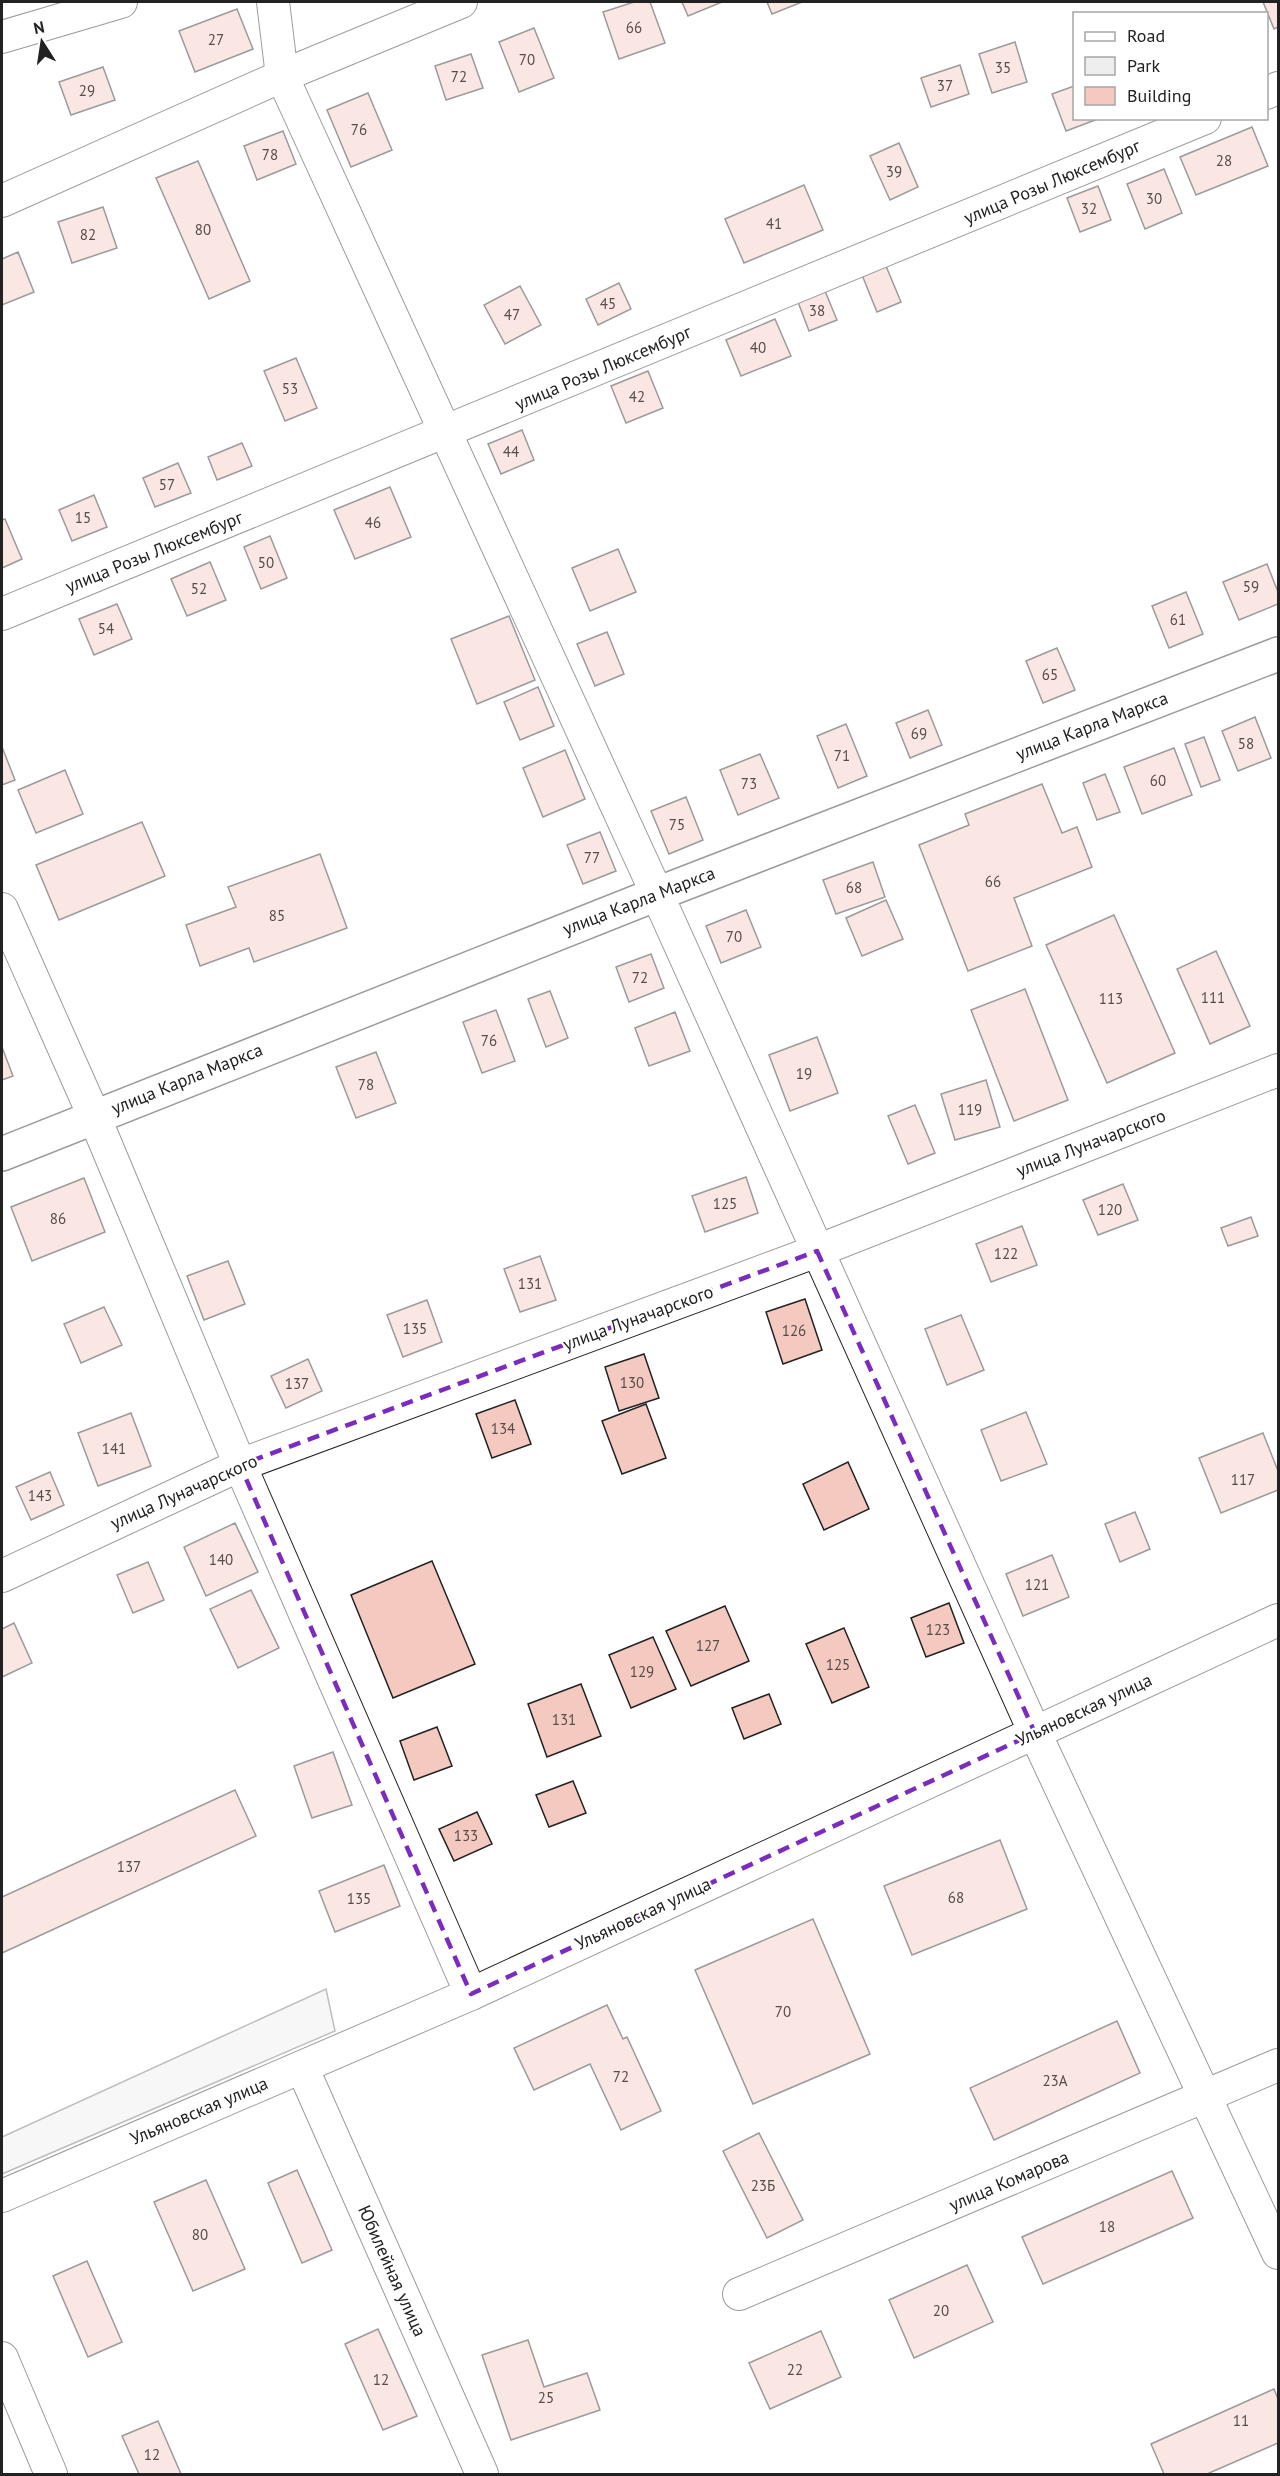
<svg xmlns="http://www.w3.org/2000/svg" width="1280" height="2476" font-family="'PT Sans',sans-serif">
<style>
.green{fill:#eee;stroke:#6f6f6f;stroke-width:1.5}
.building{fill:#f3c9c0;stroke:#222;stroke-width:1.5}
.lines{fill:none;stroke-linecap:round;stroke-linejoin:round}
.minor-casing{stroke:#222;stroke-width:34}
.major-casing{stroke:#222;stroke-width:36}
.minor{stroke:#fff;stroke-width:32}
.major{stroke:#fff;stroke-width:33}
.marked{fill:none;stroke:#7b2cbf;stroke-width:4.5;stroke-dasharray:12 8;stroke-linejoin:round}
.labels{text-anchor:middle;stroke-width:4.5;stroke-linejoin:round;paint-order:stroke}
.number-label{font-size:15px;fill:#564c4a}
.street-label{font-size:18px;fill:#222;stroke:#fff}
</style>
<rect width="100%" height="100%" fill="#fff"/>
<polygon class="green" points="326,1989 335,2031 2,2174 2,2137"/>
<g class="building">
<polygon points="634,2 650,2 665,43 619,59 603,12"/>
<polygon points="682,2 722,2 688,16"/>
<polygon points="767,2 802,2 772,14"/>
<polygon points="1263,2 1278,2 1278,27 1274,29"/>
<polygon points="237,9 253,49 195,72 179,31"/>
<polygon points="534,28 554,78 519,92 499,42"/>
<polygon points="1015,42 1027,82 992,93 979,54"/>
<polygon points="471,54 483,88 446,100 435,66"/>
<polygon points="960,65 969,94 931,107 921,78"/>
<polygon points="103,67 115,100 71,115 59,82"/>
<polygon points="1074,86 1074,118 1098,119 1066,131 1052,94"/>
<polygon points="368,93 392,150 351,167 327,110"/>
<polygon points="1252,127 1268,166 1196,195 1180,157"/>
<polygon points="283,131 296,164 257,180 244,146"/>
<polygon points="899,143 918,187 890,200 870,156"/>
<polygon points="198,161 250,281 209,299 156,178"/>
<polygon points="1164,169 1182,213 1145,229 1127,184"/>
<polygon points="804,185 823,230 744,263 725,219"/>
<polygon points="1098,186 1111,220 1080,232 1067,198"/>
<polygon points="103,207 117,248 72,263 58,222"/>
<polygon points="18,252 34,292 2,305 2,259"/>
<polygon points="886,266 901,302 877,312 862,275"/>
<polygon points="619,283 631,309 598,325 586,299"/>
<polygon points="520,286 541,325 505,344 484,305"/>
<polygon points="825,291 837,320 809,331 798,302"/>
<polygon points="775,319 791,356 741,376 726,340"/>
<polygon points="296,358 317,408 285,421 264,371"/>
<polygon points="648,371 663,408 626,423 611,386"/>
<polygon points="522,430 534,460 501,474 488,444"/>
<polygon points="242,443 252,466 217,480 208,457"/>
<polygon points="178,463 191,493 155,507 143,478"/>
<polygon points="390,487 411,537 355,559 334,510"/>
<polygon points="94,495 107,527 72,541 59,510"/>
<polygon points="5,519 22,559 2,568 2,520"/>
<polygon points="270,536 287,578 261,589 244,547"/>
<polygon points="618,549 636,592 590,611 572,568"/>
<polygon points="210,562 226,600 187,616 171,579"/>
<polygon points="1267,564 1278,592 1278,604 1239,620 1223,582"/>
<polygon points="1186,592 1203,634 1169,648 1152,606"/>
<polygon points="117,604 132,639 94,655 79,619"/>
<polygon points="509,616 535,680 477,704 451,639"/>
<polygon points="607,632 624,674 595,686 577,644"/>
<polygon points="1057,648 1075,690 1043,703 1026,661"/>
<polygon points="538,687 554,726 520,740 504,702"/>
<polygon points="928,710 942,745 910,758 896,723"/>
<polygon points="1255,717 1271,758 1238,771 1222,731"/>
<polygon points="846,724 867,776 838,788 817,736"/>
<polygon points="1204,737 1220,780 1201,787 1185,744"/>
<polygon points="2,747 15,780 2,785"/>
<polygon points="1174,748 1192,795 1142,814 1124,767"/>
<polygon points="565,750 585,799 543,817 523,768"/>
<polygon points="760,754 779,798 738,815 720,770"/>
<polygon points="65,770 83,814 36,833 18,790"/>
<polygon points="1105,774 1120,812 1097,820 1083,783"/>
<polygon points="1042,784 1062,833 1077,827 1092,867 1014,898 1032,946 968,971 919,845 969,825 965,814"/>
<polygon points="686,797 703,840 669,854 651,811"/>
<polygon points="142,822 165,876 59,920 36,865"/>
<polygon points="600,832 616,871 583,884 567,845"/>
<polygon points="320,854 347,928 254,962 249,948 200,966 186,925 236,907 228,887"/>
<polygon points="873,862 885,897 836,914 823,880"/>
<polygon points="886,900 903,939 862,956 846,918"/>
<polygon points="746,910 761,947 721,963 706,926"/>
<polygon points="1114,915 1175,1053 1107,1083 1046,945"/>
<polygon points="1216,951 1250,1026 1210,1044 1177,969"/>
<polygon points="651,954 664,988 629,1002 616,967"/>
<polygon points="1025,989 1068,1100 1014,1121 971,1010"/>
<polygon points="550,991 568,1038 546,1047 528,999"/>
<polygon points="496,1010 515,1061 482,1073 463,1022"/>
<polygon points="675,1012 690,1051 649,1066 635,1028"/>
<polygon points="817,1037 838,1093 790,1111 769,1055"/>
<polygon points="2,1047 13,1076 2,1080"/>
<polygon points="376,1052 396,1103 356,1118 336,1067"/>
<polygon points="986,1080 1000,1127 955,1140 941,1094"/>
<polygon points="915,1105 935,1153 908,1164 888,1116"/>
<polygon points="746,1177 758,1213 705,1232 692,1196"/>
<polygon points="84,1178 105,1232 32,1261 11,1207"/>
<polygon points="1123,1184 1138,1220 1098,1235 1083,1200"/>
<polygon points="1251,1217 1258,1236 1228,1246 1221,1228"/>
<polygon points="1022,1226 1037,1265 991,1282 976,1244"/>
<polygon points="540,1256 556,1300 520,1312 504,1269"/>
<polygon points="228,1261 245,1304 204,1320 187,1276"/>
<polygon points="805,1299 822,1350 783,1364 766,1312"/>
<polygon points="427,1300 442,1342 403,1357 387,1315"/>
<polygon points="104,1307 122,1345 81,1363 64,1324"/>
<polygon points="961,1315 984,1370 947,1385 925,1329"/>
<polygon points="644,1354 659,1398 619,1411 605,1367"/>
<polygon points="308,1359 322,1391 286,1408 271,1376"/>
<polygon points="515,1400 531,1444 492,1458 476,1414"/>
<polygon points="646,1404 666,1458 622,1474 602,1421"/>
<polygon points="1026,1412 1047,1464 1001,1481 981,1430"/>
<polygon points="131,1413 151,1466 98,1486 78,1433"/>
<polygon points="1263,1433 1278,1471 1278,1490 1221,1513 1199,1458"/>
<polygon points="848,1462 869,1509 824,1530 803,1484"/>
<polygon points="50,1472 64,1505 31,1520 16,1487"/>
<polygon points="1135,1512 1150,1549 1120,1562 1105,1524"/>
<polygon points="235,1523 258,1572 206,1596 184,1547"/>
<polygon points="1052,1555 1069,1597 1023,1616 1006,1574"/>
<polygon points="432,1561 475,1664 393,1698 351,1595"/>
<polygon points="148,1562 164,1600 133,1613 117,1575"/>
<polygon points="251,1590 279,1648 238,1668 210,1609"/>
<polygon points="949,1603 964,1643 926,1657 911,1618"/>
<polygon points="725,1606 749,1661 691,1686 666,1631"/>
<polygon points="14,1623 32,1663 2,1677 2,1629"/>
<polygon points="844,1628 869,1687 832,1703 806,1644"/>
<polygon points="653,1637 676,1689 631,1708 609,1655"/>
<polygon points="581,1684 601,1736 547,1757 528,1704"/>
<polygon points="769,1694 781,1724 744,1739 732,1708"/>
<polygon points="437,1727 452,1766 414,1780 400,1741"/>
<polygon points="333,1752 352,1805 312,1818 294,1766"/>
<polygon points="573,1781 586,1813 549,1827 536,1795"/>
<polygon points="235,1790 256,1836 2,1953 2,1897"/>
<polygon points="477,1812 492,1844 454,1861 439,1829"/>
<polygon points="1000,1840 1027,1909 912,1955 884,1886"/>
<polygon points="384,1865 400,1906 335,1932 319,1891"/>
<polygon points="813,1919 870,2054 753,2104 695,1970"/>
<polygon points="607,2005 623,2039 627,2037 661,2111 621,2130 590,2064 534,2090 514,2048"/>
<polygon points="1117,2021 1140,2073 994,2140 970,2088"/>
<polygon points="759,2133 803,2220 767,2238 723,2151"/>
<polygon points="297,2170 332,2250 302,2263 268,2183"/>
<polygon points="1172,2171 1193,2218 1043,2284 1022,2237"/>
<polygon points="206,2180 245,2269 193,2291 154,2202"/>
<polygon points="87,2261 122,2342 88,2357 53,2276"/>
<polygon points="967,2265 993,2322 914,2358 889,2300"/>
<polygon points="378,2329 417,2416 383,2430 345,2344"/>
<polygon points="821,2331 841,2377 770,2409 749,2363"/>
<polygon points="528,2340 544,2387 587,2373 600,2410 511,2440 482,2355"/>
<polygon points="1274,2389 1278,2399 1278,2443 1207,2474 1164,2474 1151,2444"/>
<polygon points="158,2421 181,2474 139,2474 122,2436"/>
</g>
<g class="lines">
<defs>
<g id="minor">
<polyline points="273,2 282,76 657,894 1035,1733 1278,2253"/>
<polyline points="2,37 121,2"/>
<polyline points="1266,93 1278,88"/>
<polyline points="2,201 282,76 461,2"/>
<polyline points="2,614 1205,118"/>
<polyline points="2,909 94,1116 240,1465 471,1994"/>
<polyline points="2,1576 240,1465 817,1251 1278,1070"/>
<polyline points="302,2067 482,2474"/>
<polyline points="2,2196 471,1994 1278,1620"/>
<polyline points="739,2294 1278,2065"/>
<polyline points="2,2358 51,2474"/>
</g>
<polyline id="major" points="2,1154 657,894 1278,654"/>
</defs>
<use href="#minor" class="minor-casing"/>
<use href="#major" class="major-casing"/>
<use href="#minor" class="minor"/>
<use href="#major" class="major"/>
</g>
<path d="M0 0H1280V2476H0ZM817 1251 1035 1733 471 1994 240 1465Z" fill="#fff" fill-opacity=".55" fill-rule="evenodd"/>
<path class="marked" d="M817 1251 1035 1733 471 1994 240 1465Z"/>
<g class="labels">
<g class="number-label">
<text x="634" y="33">66</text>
<text x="216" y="45">27</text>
<text x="527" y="65">70</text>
<text x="1003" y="73">35</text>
<text x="459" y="82">72</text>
<text x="945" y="91">37</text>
<text x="87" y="96">29</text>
<text x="359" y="135">76</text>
<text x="270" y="160">78</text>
<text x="1224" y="166">28</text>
<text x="894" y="177">39</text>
<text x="1154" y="204">30</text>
<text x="1089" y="214">32</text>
<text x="774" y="229">41</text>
<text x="203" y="235">80</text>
<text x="88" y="240">82</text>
<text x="608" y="309">45</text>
<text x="817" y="316">38</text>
<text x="512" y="320">47</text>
<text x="758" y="353">40</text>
<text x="290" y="394">53</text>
<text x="637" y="402">42</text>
<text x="511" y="457">44</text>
<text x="167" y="490">57</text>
<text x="83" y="523">15</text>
<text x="373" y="528">46</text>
<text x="266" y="568">50</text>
<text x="1251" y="592">59</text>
<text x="199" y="594">52</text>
<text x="1178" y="625">61</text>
<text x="106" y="634">54</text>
<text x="1050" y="680">65</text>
<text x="919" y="739">69</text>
<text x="1246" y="749">58</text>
<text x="842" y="761">71</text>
<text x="1158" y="786">60</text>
<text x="749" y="789">73</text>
<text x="677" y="830">75</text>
<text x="592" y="863">77</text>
<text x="993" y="887">66</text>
<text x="854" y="893">68</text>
<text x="277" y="921">85</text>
<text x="734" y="942">70</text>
<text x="640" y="983">72</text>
<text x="1213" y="1003">111</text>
<text x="1111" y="1004">113</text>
<text x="489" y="1046">76</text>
<text x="804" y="1079">19</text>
<text x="366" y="1090">78</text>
<text x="970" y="1115">119</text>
<text x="725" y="1209">125</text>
<text x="1110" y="1215">120</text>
<text x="58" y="1224">86</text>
<text x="1006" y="1259">122</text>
<text x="530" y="1289">131</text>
<text x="415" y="1334">135</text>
<text x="794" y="1336">126</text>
<text x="632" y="1388">130</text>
<text x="297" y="1389">137</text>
<text x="503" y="1434">134</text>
<text x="114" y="1454">141</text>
<text x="1243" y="1485">117</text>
<text x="40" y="1501">143</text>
<text x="221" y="1565">140</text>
<text x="1037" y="1590">121</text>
<text x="938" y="1635">123</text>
<text x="708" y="1651">127</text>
<text x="838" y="1670">125</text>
<text x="642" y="1677">129</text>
<text x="564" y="1725">131</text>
<text x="466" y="1841">133</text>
<text x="129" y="1872">137</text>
<text x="956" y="1903">68</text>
<text x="359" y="1904">135</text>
<text x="783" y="2017">70</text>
<text x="621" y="2082">72</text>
<text x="1055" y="2086">23А</text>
<text x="763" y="2191">23Б</text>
<text x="1107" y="2232">18</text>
<text x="200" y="2240">80</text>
<text x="941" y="2316">20</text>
<text x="795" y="2375">22</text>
<text x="381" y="2385">12</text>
<text x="546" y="2403">25</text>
<text x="1241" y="2426">11</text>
<text x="152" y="2460">12</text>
</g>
<g class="street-label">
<text transform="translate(1052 182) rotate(-23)" y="6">улица Розы Люксембург</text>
<text transform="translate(603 368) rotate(-23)" y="6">улица Розы Люксембург</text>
<text transform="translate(154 552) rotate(-22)" y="6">улица Розы Люксембург</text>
<text transform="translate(1092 726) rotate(-21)" y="6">улица Карла Маркса</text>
<text transform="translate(639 901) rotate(-21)" y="6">улица Карла Маркса</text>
<text transform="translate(187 1079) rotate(-22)" y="6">улица Карла Маркса</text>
<text transform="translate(1091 1143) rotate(-21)" y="6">улица Луначарского</text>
<text transform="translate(638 1318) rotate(-20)" y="6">улица Луначарского</text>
<text transform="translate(184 1492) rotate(-24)" y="6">улица Луначарского</text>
<text transform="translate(1084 1710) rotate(-25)" y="6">Ульяновская улица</text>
<text transform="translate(643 1914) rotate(-25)" y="6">Ульяновская улица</text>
<text transform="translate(199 2111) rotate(-23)" y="6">Ульяновская улица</text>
<text transform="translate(1009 2181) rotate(-23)" y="6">улица Комарова</text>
<text transform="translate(392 2271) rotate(66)" y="6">Юбилейная улица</text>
</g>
</g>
<rect width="1280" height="2476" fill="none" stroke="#222222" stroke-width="6"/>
<rect x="1073" y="12" width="195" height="108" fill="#ffffff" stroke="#a7a7a7" stroke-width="1.5"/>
<rect x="1085" y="32" width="30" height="9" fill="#ffffff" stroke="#a7a7a7" stroke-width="1.5"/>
<text x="1127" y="42" font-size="18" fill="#222222">Road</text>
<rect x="1085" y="57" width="30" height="18" fill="#eeeeee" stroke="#a7a7a7" stroke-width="1.5"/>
<text x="1127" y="72" font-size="18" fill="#222222">Park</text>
<rect x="1085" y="87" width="30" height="18" fill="#f3c9c0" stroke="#a7a7a7" stroke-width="1.5"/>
<text x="1127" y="102" font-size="18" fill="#222222">Building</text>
<g transform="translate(42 42) rotate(348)" stroke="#ffffff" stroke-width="4.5" paint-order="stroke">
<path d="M0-4.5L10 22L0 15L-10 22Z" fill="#222222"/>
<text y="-9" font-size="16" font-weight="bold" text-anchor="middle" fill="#222222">N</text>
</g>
</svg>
